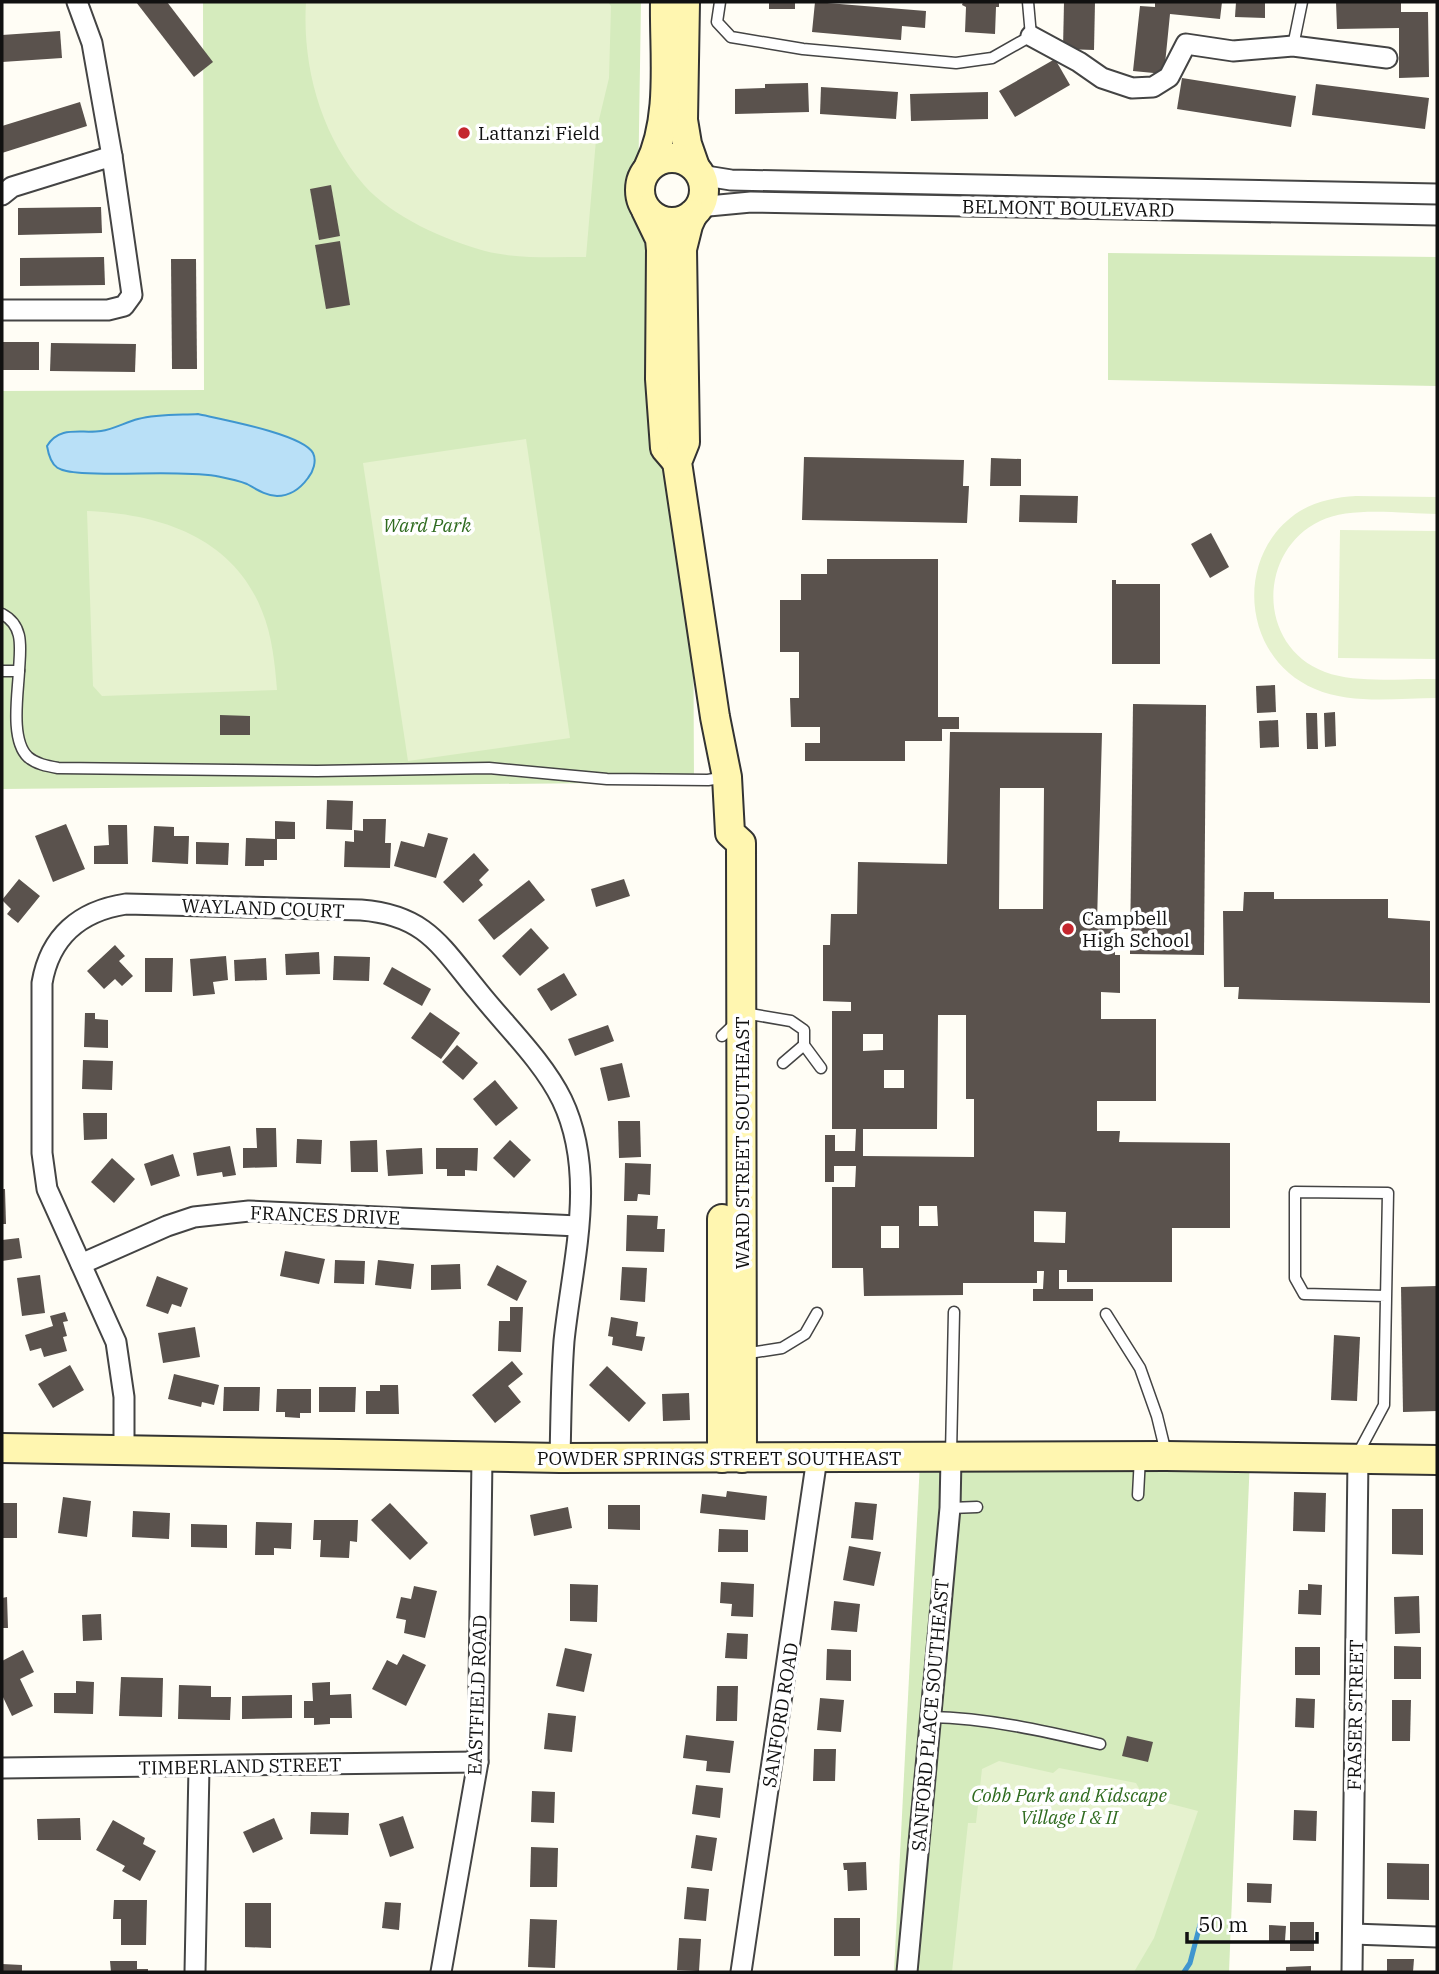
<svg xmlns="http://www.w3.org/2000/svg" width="1439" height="1974" font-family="'IBM Plex Serif',serif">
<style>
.green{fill:#d5ebbd}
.pitch{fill:#e6f2cf}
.water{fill:#b9e0f7;stroke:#3f96cf;stroke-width:2}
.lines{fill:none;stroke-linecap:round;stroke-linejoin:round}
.stream{stroke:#3f96cf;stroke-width:5}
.building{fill:#5a524d;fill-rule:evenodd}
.lane-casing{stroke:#444;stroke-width:13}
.street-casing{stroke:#444;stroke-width:23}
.secondary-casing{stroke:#333;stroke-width:32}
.lane{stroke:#fff;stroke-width:10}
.street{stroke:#fff;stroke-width:19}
.secondary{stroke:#fff6b0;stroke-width:28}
.poi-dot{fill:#c4262e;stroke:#fff;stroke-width:2.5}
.labels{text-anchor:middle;stroke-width:7;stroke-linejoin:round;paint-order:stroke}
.poi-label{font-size:19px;fill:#111;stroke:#fff;text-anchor:start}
.street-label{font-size:19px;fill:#111;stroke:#fff}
.park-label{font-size:19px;font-style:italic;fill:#2f6b1f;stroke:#fff}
</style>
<rect width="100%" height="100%" fill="#fffdf5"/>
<g class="green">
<polygon points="203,2 641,2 638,194 671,392 693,559 694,782 2,789 2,391 204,390"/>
<polygon points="1108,253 1437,257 1437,386 1108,380"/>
<polygon points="1250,1457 1229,1972 894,1972 920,1462"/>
</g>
<g class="pitch">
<path d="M306 2H608L611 6 609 78 597 128 586 257C553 257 516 259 485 251 445 240 392 217 364 185 321 135 302 67 306 2Z"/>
<polygon points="526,439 570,738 408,761 363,463"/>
<path d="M1356 496 1437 497V514C1403 514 1351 506 1320 521 1257 551 1257 647 1325 672 1357 684 1403 678 1437 679V698C1399 698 1352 705 1315 689 1242 659 1232 554 1300 511 1317 501 1336 497 1356 496Z"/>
<path d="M87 511C160 514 233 537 262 611 272 635 275 664 277 690L102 696 93 686Z"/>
<polygon points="1340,530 1437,531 1437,659 1338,658"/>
<polygon points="999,1761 1053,1773 1059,1768 1136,1783 1144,1797 1198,1811 1154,1938 1134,1972 952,1972 968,1823 976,1823 982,1769"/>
</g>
<path class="water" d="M198 414C220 419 303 434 313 453 317 461 313 472 308 478 300 489 290 496 277 496 266 496 256 489 247 484 237 480 226 478 216 476 172 470 126 476 82 473 59 471 51 470 47 446 60 425 81 434 101 431 114 429 126 422 138 419 157 414 178 415 198 414Z"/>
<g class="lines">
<polyline class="stream" points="1184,1972 1190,1963 1201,1921"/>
</g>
<g class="building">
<polygon points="136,2 167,2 213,62 194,77"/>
<rect x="769" y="2" width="26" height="7"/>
<polygon points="815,2 926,11 925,28 902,26 901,40 812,32"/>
<polygon points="963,2 999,2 999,7 996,7 995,34 965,32 966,7 962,5"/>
<polygon points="1064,2 1095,2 1094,50 1063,49"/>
<polygon points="1155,2 1222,2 1220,19 1170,14 1164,74 1133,71 1140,6 1155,7"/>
<polygon points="1236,2 1265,2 1265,18 1235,17"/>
<polygon points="1336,2 1401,2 1401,12 1428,12 1429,77 1399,78 1399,28 1337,29"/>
<polygon points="60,31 62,58 2,62 2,35"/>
<polygon points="1055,59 1070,85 1015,117 999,91"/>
<polygon points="1182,78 1296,96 1291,127 1177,109"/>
<polygon points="808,83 809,112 735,114 735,89 765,88 765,84"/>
<polygon points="1316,84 1429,98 1425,129 1312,115"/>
<polygon points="821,87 898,92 896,119 820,114"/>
<polygon points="988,92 988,119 911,121 910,94"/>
<polygon points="80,102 87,126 2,153 2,126"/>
<polygon points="331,185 340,236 319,240 310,189"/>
<polygon points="101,207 102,233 18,235 18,208"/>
<polygon points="340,241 350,305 326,309 315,245"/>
<polygon points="104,257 105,285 20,286 20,258"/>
<polygon points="171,259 196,259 197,369 172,369"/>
<rect x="2" y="342" width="37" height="28"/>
<polygon points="51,343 136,344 135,372 50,371"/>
<polygon points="804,457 964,460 963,486 969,486 967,523 802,520"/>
<polygon points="991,458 1021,459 1021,486 990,486"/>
<polygon points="1020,495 1078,496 1077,523 1019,522"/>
<polygon points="1211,533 1229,567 1210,578 1191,544"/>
<polygon points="827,559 938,559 938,717 959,717 959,729 942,729 942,741 905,741 905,761 805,761 805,743 820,743 820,727 791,727 790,698 799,698 799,652 780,652 780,600 801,600 801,574 827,574"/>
<polygon points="1112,580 1116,580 1116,584 1160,584 1160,664 1112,664"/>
<polygon points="1275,685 1276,712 1257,713 1256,686"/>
<polygon points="1133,704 1206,705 1204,955 1130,954"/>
<polygon points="1335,712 1336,746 1325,747 1324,713"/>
<polygon points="1306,713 1317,713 1318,749 1307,749"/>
<polygon points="220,715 250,716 250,735 220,735"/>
<polygon points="1278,720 1279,747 1260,748 1259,721"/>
<path d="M950 732 1102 733 1097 923H1115V955H1120V993L1101 992V1019H1156V1101H1097V1131H1120L1119 1142 1230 1143V1228H1172V1282H1067V1270H1059V1289H1093V1301H1033V1289H1043L1044 1271H1037V1283H963V1295L864 1296 863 1268H832V1187H855L856 1166H834V1182H825V1135H835V1151H855L856 1129H832V1011H851V1002L823 1001V945H830L831 914H857L858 862 947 864ZM1000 788H1044L1043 909H999ZM938 1015H966V1099H974V1157L863 1156V1129H937ZM863 1034H883V1050L863 1051ZM884 1070H904V1088H884ZM919 1206H937L938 1226H919ZM1034 1211 1066 1212 1065 1243 1034 1242ZM881 1226H899V1248H881Z"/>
<polygon points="327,800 353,801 352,830 326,829"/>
<polygon points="363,819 386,819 385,843 391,843 390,868 344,867 345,841 354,842 354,830 363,831"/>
<polygon points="275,821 295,822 295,839 277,839 277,860 264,860 264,866 245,866 246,838 275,839"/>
<polygon points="66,824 85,869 53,882 35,836"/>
<polygon points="108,825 127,825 128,864 94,864 94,846 109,845"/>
<polygon points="154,826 174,827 174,836 189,836 188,864 152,862"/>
<polygon points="428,833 448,838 436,878 394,866 401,841 424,847"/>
<polygon points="196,842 229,843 228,865 196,864"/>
<polygon points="474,853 489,870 479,880 483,885 463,903 443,882"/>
<polygon points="19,879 40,896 18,923 7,914 11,909 2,900"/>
<polygon points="624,879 630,896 596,907 591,889"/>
<polygon points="529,880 545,900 494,940 478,920"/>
<polygon points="1244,892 1274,892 1274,899 1388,899 1388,918 1430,921 1430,1003 1238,999 1239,987 1224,987 1223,911 1243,911"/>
<polygon points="531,928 549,948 520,976 502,956"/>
<polygon points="115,945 125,956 119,961 133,976 122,986 115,979 104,989 87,971"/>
<polygon points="319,952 320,974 286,975 285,954"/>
<polygon points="226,956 228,980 213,982 215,994 193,996 190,959"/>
<polygon points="334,956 370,957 369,981 333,980"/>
<polygon points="145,958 173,958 172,992 145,992"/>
<polygon points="266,958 267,980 235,981 234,960"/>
<polygon points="392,967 431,989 422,1006 383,984"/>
<polygon points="564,973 577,995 551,1011 537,989"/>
<polygon points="430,1012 460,1033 441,1059 411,1038"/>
<polygon points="85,1013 95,1013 95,1019 108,1020 108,1048 84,1047"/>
<polygon points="608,1025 614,1041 575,1056 568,1039"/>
<polygon points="457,1045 478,1063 463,1080 442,1062"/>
<polygon points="83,1060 113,1061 112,1090 82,1089"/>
<polygon points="622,1063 630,1097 608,1101 600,1068"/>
<polygon points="495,1080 518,1108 496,1126 473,1099"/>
<polygon points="83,1113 107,1113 107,1139 84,1140"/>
<polygon points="618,1121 640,1121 641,1157 619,1158"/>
<polygon points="256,1128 276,1128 277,1167 243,1168 243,1148 257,1148"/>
<polygon points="297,1139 322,1140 321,1164 296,1163"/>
<polygon points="377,1140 378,1172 351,1172 350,1141"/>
<polygon points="510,1140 531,1160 514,1178 493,1158"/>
<polygon points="230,1146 236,1175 223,1177 222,1172 197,1176 193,1153"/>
<polygon points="422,1148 423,1174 388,1176 386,1150"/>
<polygon points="436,1148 478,1148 477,1171 465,1170 465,1176 447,1176 447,1169 436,1169"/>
<polygon points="173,1154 180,1176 151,1186 144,1164"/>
<polygon points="112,1158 135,1179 114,1203 91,1182"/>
<polygon points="625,1163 651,1164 650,1195 638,1194 637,1201 624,1201"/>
<polygon points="2,1189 5,1189 6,1224 2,1224"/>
<polygon points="627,1215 658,1216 657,1229 665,1229 664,1252 626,1251"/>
<polygon points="19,1238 22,1258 2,1261 2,1240"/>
<polygon points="285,1251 325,1259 319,1284 280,1276"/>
<polygon points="335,1260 365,1261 364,1284 334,1283"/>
<polygon points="378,1260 414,1264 411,1289 375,1285"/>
<polygon points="460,1264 461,1289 431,1290 431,1265"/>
<polygon points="497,1265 527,1281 517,1301 487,1285"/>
<polygon points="622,1267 647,1268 645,1302 620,1300"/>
<polygon points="40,1275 45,1313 22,1316 17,1278"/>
<polygon points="157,1276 188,1288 181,1307 172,1304 168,1314 146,1306"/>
<polygon points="1437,1286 1437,1411 1403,1412 1401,1287"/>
<polygon points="510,1307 523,1307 521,1352 498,1351 499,1321 510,1321"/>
<polygon points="65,1312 68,1321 63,1322 67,1336 63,1337 67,1351 44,1357 41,1348 30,1351 25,1335 53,1326 50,1316"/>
<polygon points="611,1317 638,1322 636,1336 645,1337 642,1351 612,1345 613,1337 608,1336"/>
<polygon points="195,1327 200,1357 163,1363 158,1333"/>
<polygon points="1334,1335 1360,1337 1357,1401 1331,1400"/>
<polygon points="512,1361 523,1374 508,1386 521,1402 495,1423 472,1395"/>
<polygon points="70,1365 84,1390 53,1408 38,1384"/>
<polygon points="607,1366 646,1403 629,1422 589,1385"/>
<polygon points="174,1374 219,1385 214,1405 202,1402 201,1407 168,1399"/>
<polygon points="380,1385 398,1385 399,1414 366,1414 366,1391 380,1391"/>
<polygon points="224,1387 260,1387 259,1411 223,1411"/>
<polygon points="319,1387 356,1387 355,1412 319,1412"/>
<polygon points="277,1389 311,1389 311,1413 300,1413 300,1418 285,1417 285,1412 276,1412"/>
<polygon points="689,1393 690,1420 663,1421 662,1394"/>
<polygon points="727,1491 767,1496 765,1520 700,1513 702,1494 726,1497"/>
<polygon points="1294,1492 1326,1493 1325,1532 1293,1531"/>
<polygon points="63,1497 91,1501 87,1537 58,1533"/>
<polygon points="855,1502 877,1504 873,1540 851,1538"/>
<rect x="2" y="1503" width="15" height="35"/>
<polygon points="390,1503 428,1543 410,1560 371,1520"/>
<polygon points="608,1505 640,1505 640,1530 608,1529"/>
<polygon points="568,1507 572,1528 534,1536 530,1515"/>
<polygon points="1392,1509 1423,1509 1423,1555 1392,1554"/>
<polygon points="133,1511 170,1513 169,1539 132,1537"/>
<polygon points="314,1520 358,1520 357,1542 350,1541 349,1558 320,1557 321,1540 313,1540"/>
<polygon points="256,1522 292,1523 291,1549 274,1548 274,1555 255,1555"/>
<polygon points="191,1524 227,1525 227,1548 191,1547"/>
<polygon points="719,1529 748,1530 748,1552 718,1552"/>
<polygon points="849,1546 881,1552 874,1586 843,1580"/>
<polygon points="721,1582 754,1584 753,1617 731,1616 732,1604 720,1603"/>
<polygon points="570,1584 598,1585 597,1622 570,1621"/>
<polygon points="1308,1584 1322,1585 1321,1615 1298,1614 1299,1590 1308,1590"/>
<polygon points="414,1586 437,1591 425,1638 404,1633 406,1620 396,1618 401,1597 411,1599"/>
<polygon points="1419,1596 1420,1633 1395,1634 1394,1597"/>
<polygon points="7,1597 8,1628 2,1628 2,1598"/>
<polygon points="834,1601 860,1604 857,1632 831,1630"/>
<polygon points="101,1614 102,1640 83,1641 82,1615"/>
<polygon points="727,1633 748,1634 747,1659 725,1658"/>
<polygon points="1394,1646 1421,1647 1421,1679 1394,1679"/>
<rect x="1295" y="1647" width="25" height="28"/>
<polygon points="565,1648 592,1654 584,1692 556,1686"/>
<polygon points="827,1649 851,1650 851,1681 826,1680"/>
<polygon points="23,1650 34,1672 20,1679 33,1706 12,1716 2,1695 2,1661"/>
<polygon points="403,1654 426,1665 406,1706 372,1689 387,1660 397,1665"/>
<polygon points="121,1677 163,1678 162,1717 119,1716"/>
<polygon points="76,1681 94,1682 93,1714 54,1713 54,1693 76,1693"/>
<polygon points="330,1682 330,1695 351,1694 352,1718 330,1718 330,1724 314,1725 314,1718 304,1718 304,1701 313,1701 312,1683"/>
<polygon points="179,1685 211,1686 211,1697 231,1697 230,1720 178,1719"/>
<polygon points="717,1686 738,1686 737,1721 716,1721"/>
<polygon points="292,1695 292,1718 242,1719 242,1696"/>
<polygon points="820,1698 844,1700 841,1732 817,1730"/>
<polygon points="1296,1698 1315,1699 1314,1728 1295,1727"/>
<polygon points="1392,1700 1411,1700 1410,1741 1392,1741"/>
<polygon points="548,1713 576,1716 572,1752 544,1749"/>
<polygon points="686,1735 734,1741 730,1773 706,1771 707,1761 683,1758"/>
<polygon points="1127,1736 1153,1742 1148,1762 1122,1756"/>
<polygon points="814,1749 836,1749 835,1781 813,1781"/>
<polygon points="696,1785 723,1788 720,1818 692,1814"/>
<polygon points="532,1791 555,1792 554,1823 531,1822"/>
<polygon points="1294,1810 1317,1811 1316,1841 1293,1840"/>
<polygon points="311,1812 349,1813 348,1835 310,1834"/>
<polygon points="403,1816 414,1848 390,1857 379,1824"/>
<polygon points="80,1818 81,1840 38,1840 37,1819"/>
<polygon points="274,1818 283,1839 253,1853 243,1832"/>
<polygon points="113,1820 145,1838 143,1844 156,1851 140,1881 122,1871 125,1866 96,1850"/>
<polygon points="696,1835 717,1838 712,1871 691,1868"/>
<polygon points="531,1847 558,1848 557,1887 530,1887"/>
<polygon points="866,1862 867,1890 848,1891 847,1870 844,1870 843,1863"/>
<polygon points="1387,1863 1429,1864 1429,1900 1387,1899"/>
<polygon points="1247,1883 1272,1884 1271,1903 1247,1902"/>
<polygon points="687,1887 709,1889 706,1921 684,1919"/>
<polygon points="114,1900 147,1900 146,1945 121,1945 121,1919 113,1919"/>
<polygon points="385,1902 401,1903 399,1930 382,1928"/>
<polygon points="245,1903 271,1903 271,1948 245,1947"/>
<rect x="834" y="1918" width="26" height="38"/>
<polygon points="530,1919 557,1920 555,1968 528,1967"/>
<rect x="1290" y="1922" width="24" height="29"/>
<polygon points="1269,1925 1286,1926 1285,1941 1269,1941"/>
<polygon points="679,1938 701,1939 699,1971 677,1970"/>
<polygon points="1387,1959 1414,1959 1413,1972 1387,1972"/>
<polygon points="110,1961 137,1961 137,1969 148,1969 148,1972 111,1972"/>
<polygon points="2,1964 22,1965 22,1972 2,1972"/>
<polygon points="1311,1966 1311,1972 1286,1972 1286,1967"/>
</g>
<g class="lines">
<defs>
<g id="lane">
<polyline points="720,2 717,22 731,37 803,49 956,63 992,58 1031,36 1028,2"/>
<polyline points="1293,46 1302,2"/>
<path d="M2 614C25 626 20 649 19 671H2"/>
<path d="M19 671C18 694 10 740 28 757 36 764 47 766 58 768L317 771 489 768 607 779 708 780 726 777"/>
<polyline points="722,1036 742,1017 750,1014 791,1021 804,1030 804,1045 821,1068"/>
<polyline points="783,1063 804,1045"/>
<polyline points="1106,1314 1140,1368 1157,1416 1166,1453"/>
<polyline points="743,1354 782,1348 805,1334 817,1313"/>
<polyline points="951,1454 954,1312"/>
<polyline points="1358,1457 1362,1446 1384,1405 1388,1193 1295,1192 1295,1278 1304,1294 1386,1296"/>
<polyline points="1138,1495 1140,1457"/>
<polyline points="950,1508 977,1507"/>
<path d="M930 1717C988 1718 1044 1731 1100 1744"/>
</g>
<g id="street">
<polyline points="77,2 92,43 112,156"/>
<polyline points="1031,36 1079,62 1102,78 1132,88 1153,87 1169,77 1186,44 1233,51 1293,46 1387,58"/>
<polyline points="700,175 731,180 1437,194"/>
<polyline points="2,195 12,187 112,156 132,295 124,306 108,310 2,310"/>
<polyline points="698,207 751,202 1437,215"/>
<polyline points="81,1264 167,1226 194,1217 249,1211 578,1226"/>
<path d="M124 1451V1397L116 1342 47 1189 42 1153V983C50 936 80 911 126 904L361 910C425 915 440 945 478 991 505 1025 543 1061 562 1100 598 1175 572 1263 564 1341 561 1380 561 1419 560 1458"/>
<polyline points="2,1768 478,1762"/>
<polyline points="1353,1934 1437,1937"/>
<polyline points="195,1972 199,1767"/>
<polyline points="441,1972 478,1762 482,1457"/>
<polyline points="741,1972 817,1458"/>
<polyline points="907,1972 950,1508 951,1458"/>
<polyline points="1352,1972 1358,1457"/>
</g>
<g id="secondary">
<polyline points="685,2 683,120 687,144 695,167"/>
<circle cx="672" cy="190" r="32"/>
<path d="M649 166C673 118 664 54 665 2"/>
<polyline points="646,210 660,239 661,250 660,379 665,448 677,462"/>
<polyline points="693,214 688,225 682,249 685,442 677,462 715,717 727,777 730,833 741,843 742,1458"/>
<polyline points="2,1448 560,1458 1166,1456 1437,1460"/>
<polyline points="722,1458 722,1219"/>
</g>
</defs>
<use href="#lane" class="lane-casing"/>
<use href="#street" class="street-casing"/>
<use href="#secondary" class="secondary-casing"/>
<use href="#lane" class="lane"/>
<use href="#street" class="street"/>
<use href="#secondary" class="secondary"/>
</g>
<g class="poi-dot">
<circle cx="464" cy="133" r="7"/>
<circle cx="1068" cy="929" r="7"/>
</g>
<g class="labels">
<g class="poi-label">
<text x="478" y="140">Lattanzi Field</text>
<text x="1082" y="925">Campbell<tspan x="1082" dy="22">High School</tspan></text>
</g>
<g class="street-label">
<text transform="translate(1068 208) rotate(1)" y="7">BELMONT BOULEVARD</text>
<text transform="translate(263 908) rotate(2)" y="7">WAYLAND COURT</text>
<text transform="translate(742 1143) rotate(-90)" y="7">WARD STREET SOUTHEAST</text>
<text transform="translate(325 1215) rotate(2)" y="7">FRANCES DRIVE</text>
<text x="719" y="1465">POWDER SPRINGS STREET SOUTHEAST</text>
<text transform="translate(477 1695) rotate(-88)" y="7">EASTFIELD ROAD</text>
<text transform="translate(780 1715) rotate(-81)" y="7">SANFORD ROAD</text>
<text transform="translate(930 1715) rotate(-85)" y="7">SANFORD PLACE SOUTHEAST</text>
<text transform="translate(1355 1715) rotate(-89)" y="7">FRASER STREET</text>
<text transform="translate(240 1766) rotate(-1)" y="7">TIMBERLAND STREET</text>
</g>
<g class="park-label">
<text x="427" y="532">Ward Park</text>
<text x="1069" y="1802">Cobb Park and Kidscape<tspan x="1069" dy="22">Village I &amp; II</tspan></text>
</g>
</g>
<rect width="1439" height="1974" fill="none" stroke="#111111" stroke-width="7"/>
<path d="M1187 1932v10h130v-10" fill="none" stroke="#111111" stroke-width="3.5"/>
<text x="1198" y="1932" font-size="21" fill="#111111" stroke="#ffffff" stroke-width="5" paint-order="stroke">50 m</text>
</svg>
